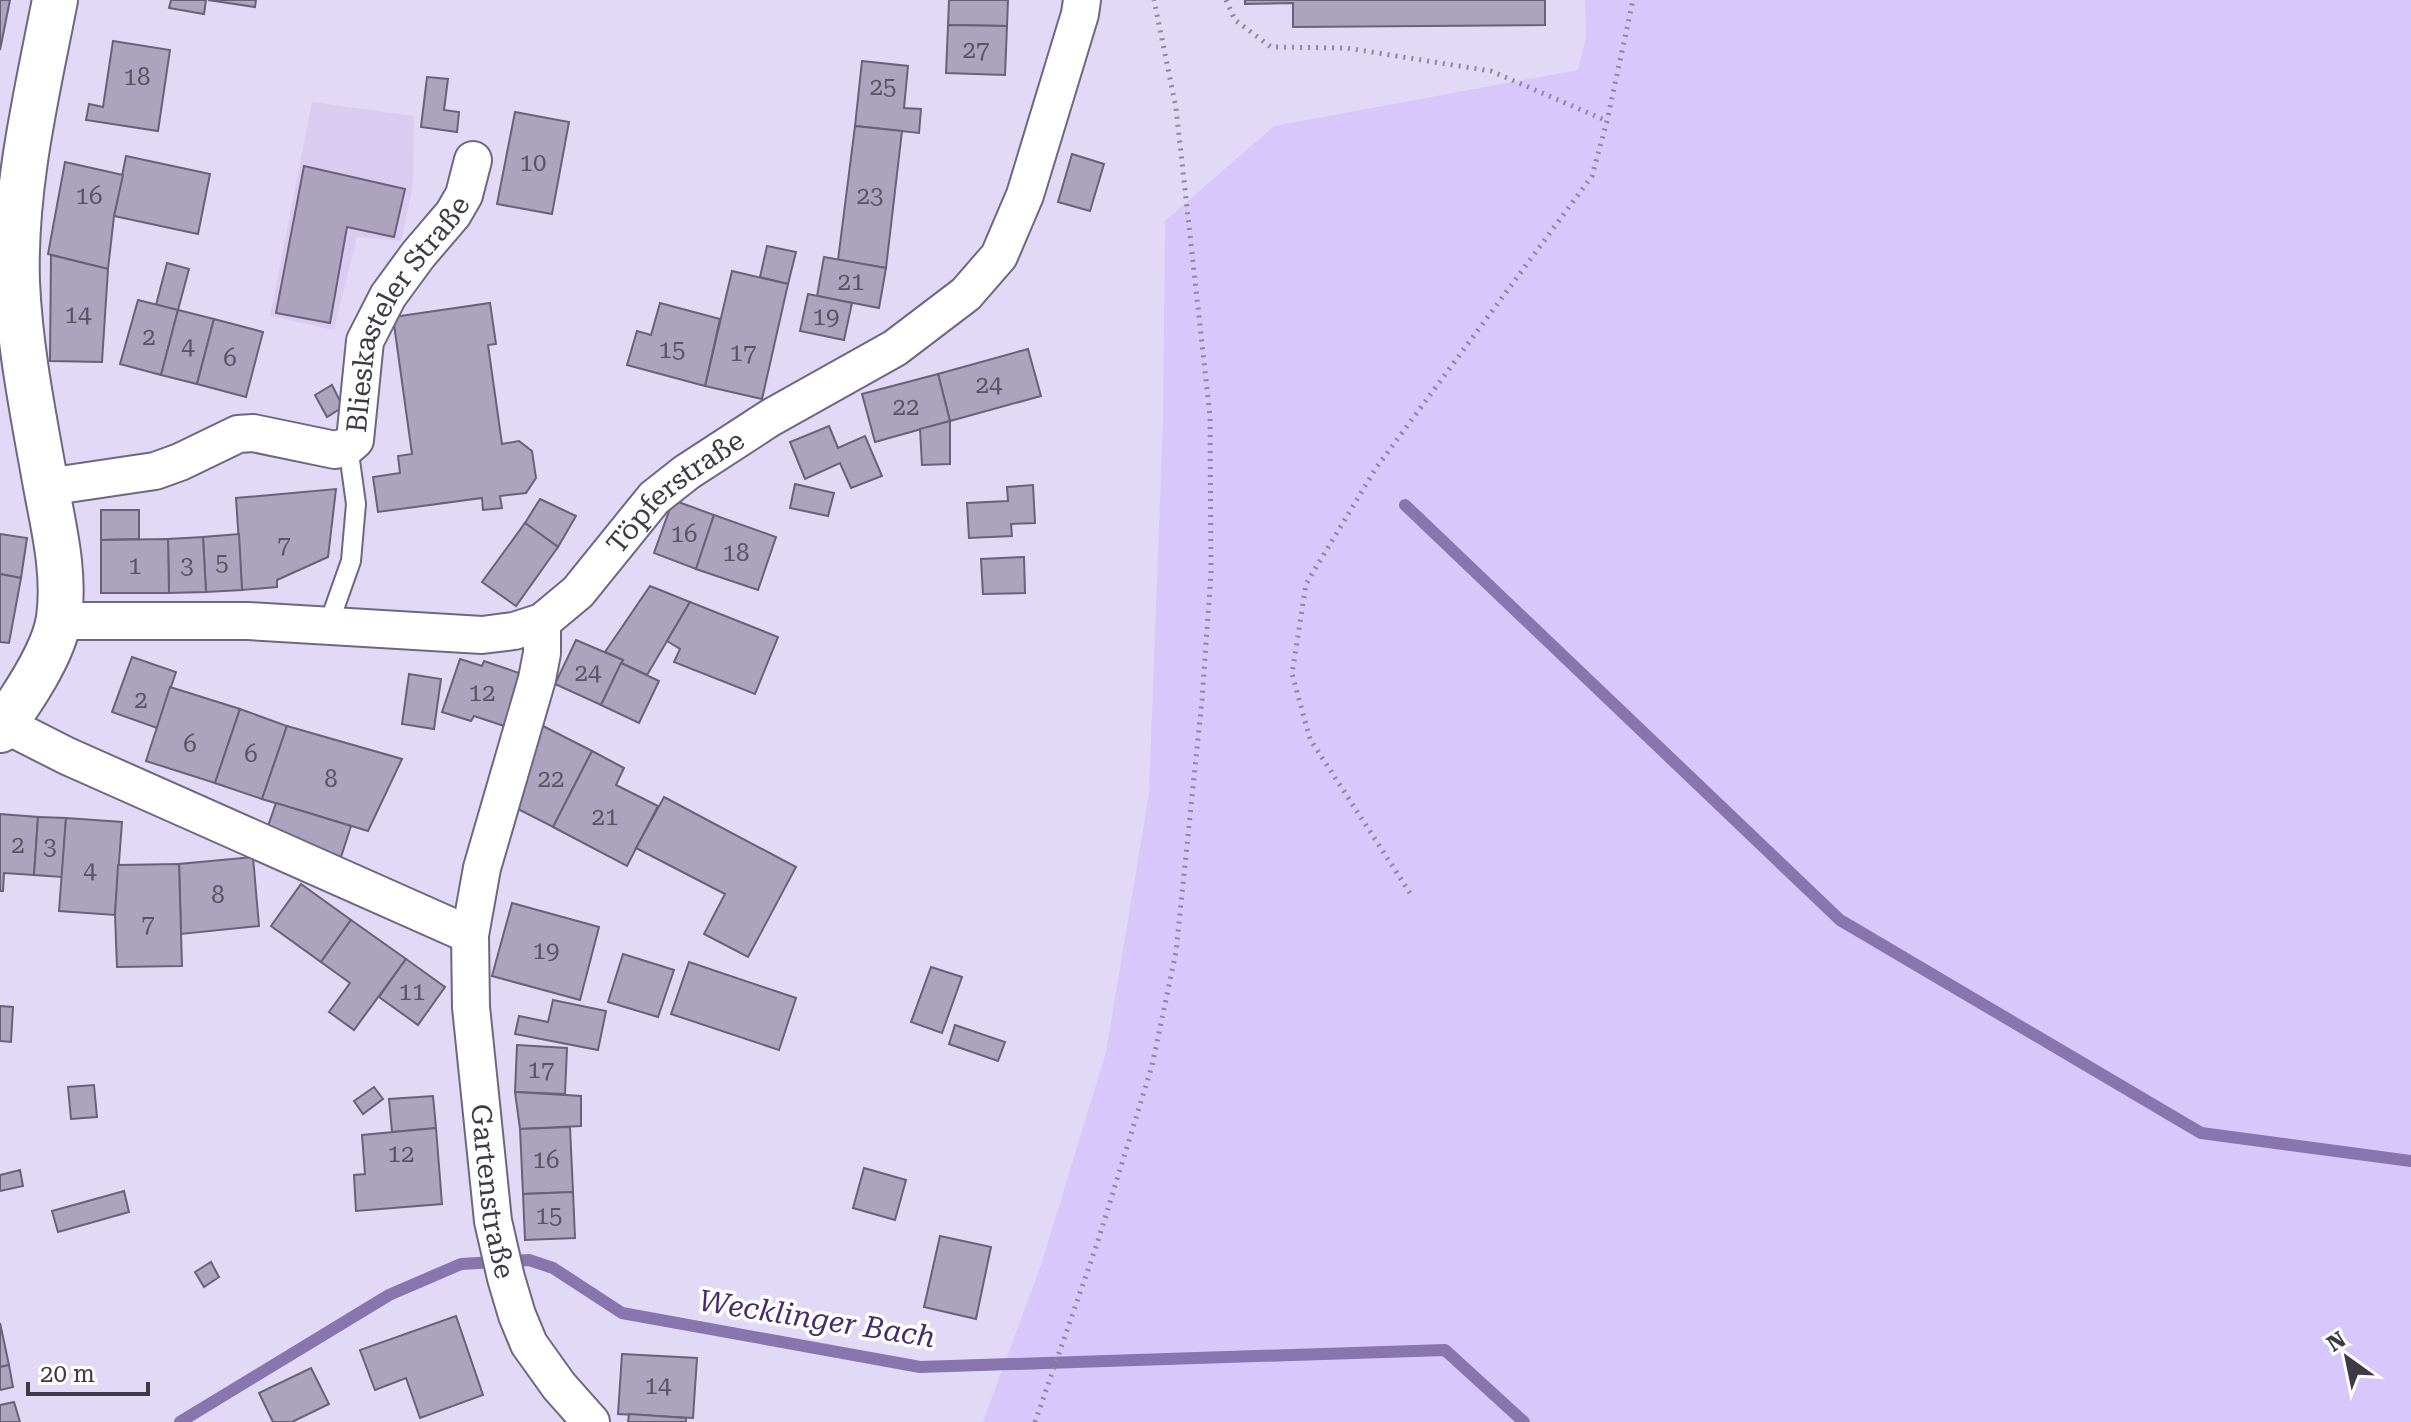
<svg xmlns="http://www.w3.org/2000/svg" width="2411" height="1422" font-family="'Roboto Serif',serif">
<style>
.built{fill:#d8cdf1}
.green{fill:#d8c7fb}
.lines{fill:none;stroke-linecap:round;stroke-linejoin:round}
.stream{stroke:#8975ad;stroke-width:12}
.building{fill:#aca3bf;stroke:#69607a;stroke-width:2}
.service-casing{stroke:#6f6680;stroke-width:22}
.minor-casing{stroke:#6f6680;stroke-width:40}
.tertiary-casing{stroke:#6f6680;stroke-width:48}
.path{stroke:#8e889c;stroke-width:5;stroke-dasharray:2 6;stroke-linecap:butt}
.service{stroke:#fff;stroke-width:18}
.minor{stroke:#fff;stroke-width:36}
.tertiary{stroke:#fff;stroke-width:44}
.labels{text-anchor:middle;stroke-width:7;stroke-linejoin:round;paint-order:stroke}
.number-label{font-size:24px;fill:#595464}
.street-label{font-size:28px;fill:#3d3945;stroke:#fff}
.water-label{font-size:30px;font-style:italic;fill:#482b6f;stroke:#fff}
</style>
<rect width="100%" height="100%" fill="#e2d9f6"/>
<polygon class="built" points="312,102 414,116 413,185 401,241 357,237 334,330 270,316"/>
<polygon class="green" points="1585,0 2411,0 2411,1422 983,1422 1042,1262 1106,1052 1149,794 1163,418 1165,221 1274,126 1578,70 1586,37"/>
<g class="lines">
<g class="stream">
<polyline points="1405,505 1840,920 2201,1133 2411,1161"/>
<polyline points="180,1422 389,1295 461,1264 529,1260 553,1268 622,1313 920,1367 1445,1350 1524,1422"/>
</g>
</g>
<g class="building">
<polygon points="0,0 10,0 0,50"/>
<polygon points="171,0 206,0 204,14 169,8"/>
<polygon points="208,0 256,0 255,7"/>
<polygon points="949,0 1008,0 1007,26 948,25"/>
<polygon points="1245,0 1545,0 1545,25 1293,27 1293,3 1245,4"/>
<polygon points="948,25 1007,26 1005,75 946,73"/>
<polygon points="113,41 170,50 158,131 86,120 89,104 103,107"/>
<polygon points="862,61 908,66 904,108 921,109 919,133 855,126"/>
<polygon points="427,77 448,79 444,110 459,112 457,132 421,127"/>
<polygon points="515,112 569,122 552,214 497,204"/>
<polygon points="855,126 902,131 886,268 838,260"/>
<polygon points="1072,154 1104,164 1090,211 1058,202"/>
<polygon points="126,156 210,174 198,234 114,216"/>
<polygon points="65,162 123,175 114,216 108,269 48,254"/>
<polygon points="304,166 405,189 394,237 347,227 330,323 276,313"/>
<polygon points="767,246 796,252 788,284 760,277"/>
<polygon points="51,255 108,269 102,362 50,361"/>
<polygon points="824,257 886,268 879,308 817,296"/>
<polygon points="167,263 189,269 178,310 156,305"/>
<polygon points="732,271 788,284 762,399 705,386"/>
<polygon points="808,294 852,303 844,340 800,331"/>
<polygon points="138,300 178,310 161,375 120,364"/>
<polygon points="490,303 496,344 488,345 502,444 519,441 532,451 536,478 526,493 500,496 502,508 483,510 482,498 378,512 373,477 400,473 398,456 412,454 393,317"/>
<polygon points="660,303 720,319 705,386 627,365 637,331 651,335"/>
<polygon points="178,310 214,319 197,384 161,375"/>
<polygon points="214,319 263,332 246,397 197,384"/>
<polygon points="1028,349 1041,396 950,421 938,374"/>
<polygon points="938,374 950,421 875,442 862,394"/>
<polygon points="332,385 343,407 327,417 315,395"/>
<polygon points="950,421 950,464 922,465 920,429"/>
<polygon points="829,426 838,448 865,436 882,476 851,488 840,463 805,479 790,442"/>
<polygon points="795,484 834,493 828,516 790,508"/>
<polygon points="1033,485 1035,523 1011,524 1012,536 969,538 967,503 1008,501 1007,487"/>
<polygon points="336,489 328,557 277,580 277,587 242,590 236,498"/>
<polygon points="540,499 576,516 558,547 525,523"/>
<polygon points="673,500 714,515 696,569 654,553"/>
<polygon points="101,510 139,510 139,539 101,540"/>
<polygon points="714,515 776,537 758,590 696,569"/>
<polygon points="525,523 558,547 516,606 482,582"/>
<polygon points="0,534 27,538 21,578 0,574"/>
<polygon points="239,534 242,590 206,592 203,537"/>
<polygon points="203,537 206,592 169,593 168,539"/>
<polygon points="168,539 169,593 101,593 101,540"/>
<polygon points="1024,557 1025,593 983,594 981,559"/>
<polygon points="0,574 21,578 9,643 0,642"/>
<polygon points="650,586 690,602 647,675 621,663 623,660 605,652"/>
<polygon points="690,602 778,637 755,694 674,662 680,649 667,641"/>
<polygon points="576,640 623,660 601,705 555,684"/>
<polygon points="132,657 176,672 157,728 112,712"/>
<polygon points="460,659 482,666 484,661 522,674 504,726 474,716 471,721 442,712"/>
<polygon points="621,663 659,681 639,723 601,705"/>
<polygon points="409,674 441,679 434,729 402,724"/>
<polygon points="170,687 240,709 215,783 146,761"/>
<polygon points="240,709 287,726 262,799 215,783"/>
<polygon points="541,725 592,751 553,827 516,808"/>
<polygon points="287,726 402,759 368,831 262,799"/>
<polygon points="592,751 624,768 616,785 658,806 627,866 553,827"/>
<polygon points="664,797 796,867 748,957 704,934 725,894 636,848"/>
<polygon points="276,803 351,826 341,857 267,829"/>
<polygon points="0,814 38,817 34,875 4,873 3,891 0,891"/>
<polygon points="38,817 66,818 62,877 34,875"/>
<polygon points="66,818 122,822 115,915 59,911"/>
<polygon points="253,857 259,926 181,934 179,864"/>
<polygon points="179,864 182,966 117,967 115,915 118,865"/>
<polygon points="301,884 351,920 321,962 271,926"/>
<polygon points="512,903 599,927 580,1000 492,976"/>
<polygon points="351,920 406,959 354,1030 329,1012 350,983 321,962"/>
<polygon points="623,954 674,970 658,1017 608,1002"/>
<polygon points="406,959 445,987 418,1025 379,997"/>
<polygon points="689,962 796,998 779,1050 671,1014"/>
<polygon points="931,967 962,977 942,1033 911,1022"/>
<polygon points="553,1000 606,1011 598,1050 515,1034 519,1016 548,1022"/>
<polygon points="0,1006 13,1007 11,1042 0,1041"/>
<polygon points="955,1025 1005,1042 998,1061 949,1044"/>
<polygon points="517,1045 567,1048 565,1094 515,1092"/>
<polygon points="94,1085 97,1117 71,1119 68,1087"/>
<polygon points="374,1087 383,1099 363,1114 354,1101"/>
<polygon points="515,1092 581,1096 581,1126 520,1129"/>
<polygon points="433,1096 436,1128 392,1132 389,1099"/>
<polygon points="570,1127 573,1192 523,1194 520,1129"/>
<polygon points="436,1128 442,1204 356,1211 354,1175 365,1174 362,1135"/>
<polygon points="864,1168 906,1180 895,1220 853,1208"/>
<polygon points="20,1170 23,1186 0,1191 0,1175"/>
<polygon points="124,1191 129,1212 58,1232 52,1211"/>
<polygon points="573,1192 575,1238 525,1240 523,1194"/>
<polygon points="940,1236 991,1247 976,1319 924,1307"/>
<polygon points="211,1262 219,1277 204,1287 195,1272"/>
<polygon points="456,1316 483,1395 420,1418 406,1378 375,1390 360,1350"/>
<polygon points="0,1323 9,1365 0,1367"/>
<polygon points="622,1354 697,1358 693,1418 618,1414"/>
<polygon points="9,1365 13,1387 0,1390 0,1367"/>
<polygon points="311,1368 329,1404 292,1422 273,1422 259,1393"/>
<polygon points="14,1402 20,1422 0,1422 0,1405"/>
<polygon points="629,1414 686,1418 686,1422 628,1422"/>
</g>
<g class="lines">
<defs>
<polyline id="service" points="328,626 351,561 356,504 348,446"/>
<g id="minor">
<path id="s1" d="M47 487 155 471 180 462 238 434 253 433 335 450 348 446 355 440 365 341 388 296 418 255 453 214 464 195 473 160"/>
<path id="s2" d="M58 621H248L482 635 514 631 542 622 578 592 654 498 687 472 770 418 895 348 966 294 999 256 1025 195 1080 14 1082 0"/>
<path id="s3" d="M542 622V653L537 679 482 868 470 935 471 1007 493 1221 506 1278 517 1315 529 1344 559 1386 591 1422"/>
<polyline points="4,724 67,756 470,935"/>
</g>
<path id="tertiary" d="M0 730C21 701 54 653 59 618 65 573 54 529 46 486 34 418 20 351 17 282 14 187 37 93 55 0"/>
</defs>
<use href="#service" class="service-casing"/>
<use href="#minor" class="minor-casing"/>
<use href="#tertiary" class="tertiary-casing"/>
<g class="path">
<polyline points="1226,0 1235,20 1271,47 1346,48 1491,71 1607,121"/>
<polyline points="1410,893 1310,739 1292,674 1306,584 1376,468 1592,176 1607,121 1633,0"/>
<polyline points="1035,1422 1097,1244 1152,1066 1176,952 1202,700 1211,573 1210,416 1176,108 1154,0"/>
</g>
<use href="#service" class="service"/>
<use href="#minor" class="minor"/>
<use href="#tertiary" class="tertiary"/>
</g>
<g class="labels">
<g class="number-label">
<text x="976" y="58">27</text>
<text x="137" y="85">18</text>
<text x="883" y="95">25</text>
<text x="533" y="171">10</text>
<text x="89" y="204">16</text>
<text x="870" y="204">23</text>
<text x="851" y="290">21</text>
<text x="78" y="323">14</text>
<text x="826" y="325">19</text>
<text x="149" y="345">2</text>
<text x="188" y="355">4</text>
<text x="672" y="358">15</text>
<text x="743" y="361">17</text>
<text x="230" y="366">6</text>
<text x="989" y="393">24</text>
<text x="906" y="415">22</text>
<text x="684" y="542">16</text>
<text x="284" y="553">7</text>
<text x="736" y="561">18</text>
<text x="222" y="571">5</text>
<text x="135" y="574">1</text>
<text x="187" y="574">3</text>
<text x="588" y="681">24</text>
<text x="482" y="701">12</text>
<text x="141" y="708">2</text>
<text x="190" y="752">6</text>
<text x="251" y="762">6</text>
<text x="331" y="787">8</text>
<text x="551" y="787">22</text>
<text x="605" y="825">21</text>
<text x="18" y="853">2</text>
<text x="50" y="855">3</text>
<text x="90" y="879">4</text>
<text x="218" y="903">8</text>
<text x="148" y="932">7</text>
<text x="546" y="959">19</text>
<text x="412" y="1000">11</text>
<text x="541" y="1078">17</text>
<text x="401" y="1162">12</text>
<text x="546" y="1168">16</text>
<text x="549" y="1224">15</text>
<text x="658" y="1394">14</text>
</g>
<g class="street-label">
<text dy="10" stroke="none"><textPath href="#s1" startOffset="462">Blieskasteler Straße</textPath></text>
<text dy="10" stroke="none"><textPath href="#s2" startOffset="674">Töpferstraße</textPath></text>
<text dy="10" stroke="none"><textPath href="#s3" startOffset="580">Gartenstraße</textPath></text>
</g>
<g class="water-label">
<text transform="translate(817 1319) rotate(9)" y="10">Wecklinger Bach</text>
</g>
</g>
<g transform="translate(2347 1358) rotate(327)" stroke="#ffffff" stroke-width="6" paint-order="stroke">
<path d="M0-6L14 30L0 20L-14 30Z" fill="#3d3945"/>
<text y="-12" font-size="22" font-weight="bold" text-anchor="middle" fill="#3d3945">N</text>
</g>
<path d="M28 1382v12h120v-12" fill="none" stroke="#3d3945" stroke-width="4"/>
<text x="40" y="1382" font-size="24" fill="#3d3945" stroke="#ffffff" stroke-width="6" paint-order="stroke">20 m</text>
</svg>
